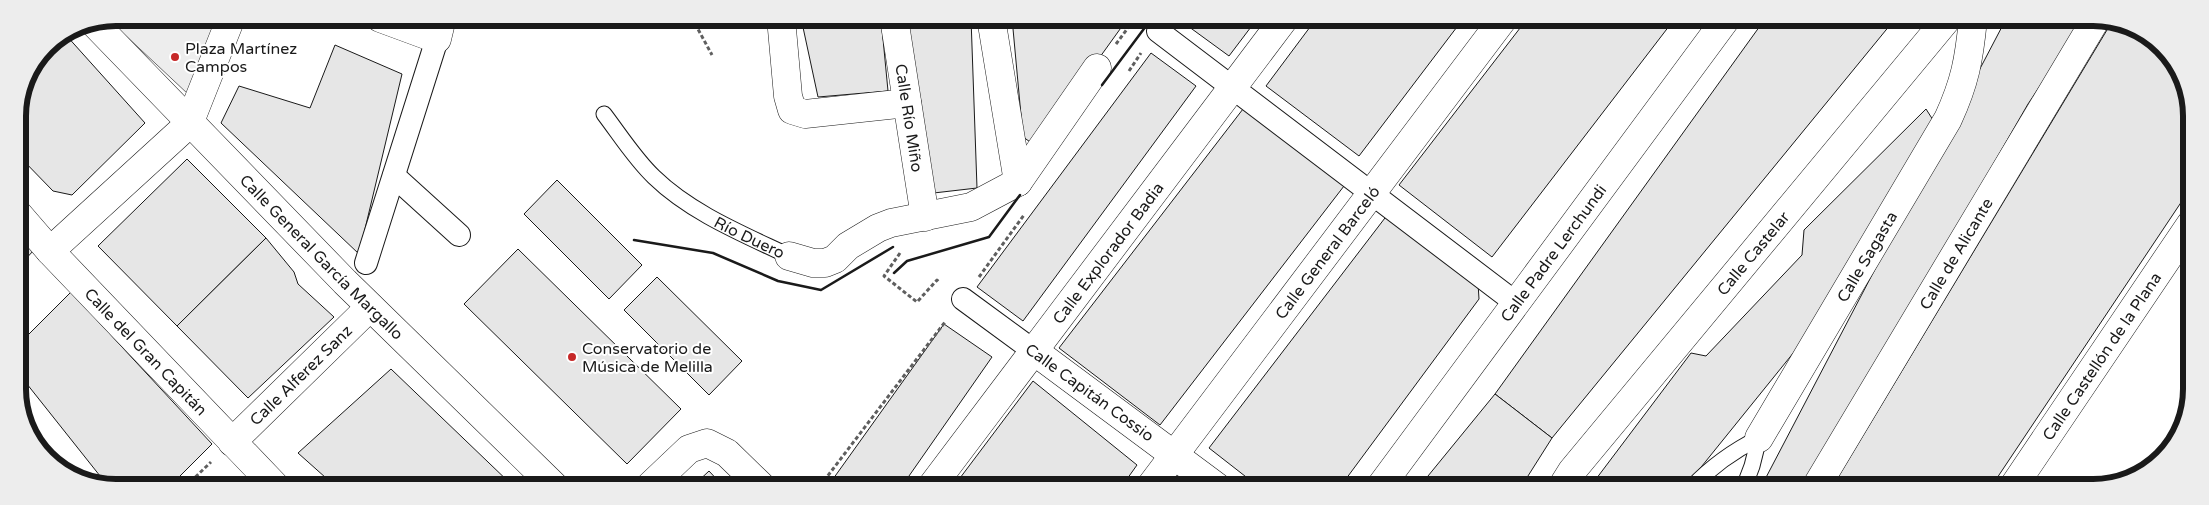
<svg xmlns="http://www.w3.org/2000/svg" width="2209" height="505" font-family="'Varela Round',sans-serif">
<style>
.built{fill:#ededed;stroke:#6a6a6a}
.building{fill:#e6e6e6;stroke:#1a1a1a}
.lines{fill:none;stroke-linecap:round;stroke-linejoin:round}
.service-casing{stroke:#1a1a1a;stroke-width:17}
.pedestrian-casing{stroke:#1a1a1a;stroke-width:24}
.minor-casing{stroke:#1a1a1a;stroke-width:29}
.secondary-casing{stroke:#1a1a1a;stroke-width:29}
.path{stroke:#5f5f5f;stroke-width:3;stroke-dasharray:4 2.5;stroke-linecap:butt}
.service{stroke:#fff;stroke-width:15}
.pedestrian{stroke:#fff;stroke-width:22}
.minor{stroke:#fff;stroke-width:28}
.secondary{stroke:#fff;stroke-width:28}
.wall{stroke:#1a1a1a;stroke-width:2.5}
.poi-dot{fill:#c62828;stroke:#fff;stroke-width:2}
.labels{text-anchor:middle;stroke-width:4;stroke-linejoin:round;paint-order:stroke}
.poi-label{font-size:16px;fill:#1a1a1a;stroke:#fff;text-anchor:start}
.street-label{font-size:16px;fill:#1a1a1a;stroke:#fff}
.rim{fill:none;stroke:#1a1a1a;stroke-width:6}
</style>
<rect width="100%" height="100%" fill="#fff"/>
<polygon class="built" points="117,18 217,18 188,94 108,19"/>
<g class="building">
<polygon points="801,18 881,18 888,91 818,97"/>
<polygon points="906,18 971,18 977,188 925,194"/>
<polygon points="1012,18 1128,18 1036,146 1023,137"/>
<polygon points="1183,18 1257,19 1229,56 1181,21"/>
<polygon points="1316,19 1463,19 1359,156 1266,86"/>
<polygon points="1527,19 1671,19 1673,21 1492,257 1399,185"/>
<polygon points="1765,19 1895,19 1552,438 1495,394"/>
<polygon points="2006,19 2075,19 2082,23 2028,104 1905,317 1804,487 1761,487"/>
<polygon points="2113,20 2162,46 2190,97 2190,189 1991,487 1832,487"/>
<polygon points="65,34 145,123 72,195 53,191 18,155 18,111 25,79 47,46"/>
<polygon points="335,45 402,74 359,254 221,123 239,86 310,108"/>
<polygon points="1151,53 1196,86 1023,321 977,287"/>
<polygon points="1243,109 1344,186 1160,425 1059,348"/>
<polygon points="1926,109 1933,120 1811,331 1685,487 1590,487 1691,353 1706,356 1802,255 1804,230"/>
<polygon points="187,159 266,238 177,326 98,246"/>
<polygon points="557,180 642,265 609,299 524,214"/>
<polygon points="1388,214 1478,283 1479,299 1340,487 1259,487 1209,448"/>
<polygon points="18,232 35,249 19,266"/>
<polygon points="266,238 294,272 298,284 334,317 248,398 177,326"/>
<polygon points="518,249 681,409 627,464 464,304"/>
<polygon points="657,277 742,361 709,395 624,310"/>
<polygon points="71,292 212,444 170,486 108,486 19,374 19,344"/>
<polygon points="944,324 992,357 902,486 828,486"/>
<polygon points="391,369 513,486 335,486 298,453"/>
<polygon points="1033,381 1137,465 1122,486 954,486"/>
<polygon points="1495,394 1552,438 1521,487 1419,487"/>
<polygon points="709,471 723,486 693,486"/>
<polygon points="1717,477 1734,485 1734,487 1707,487"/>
</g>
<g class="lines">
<defs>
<g id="service">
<path id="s1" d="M604 114C620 135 635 159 654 177 691 213 743 234 789 256"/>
<path d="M1692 487C1712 466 1733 451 1759 438"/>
<polyline points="1744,487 1752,466 1759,438"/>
</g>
<g id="pedestrian">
<polyline points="1158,31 1516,303"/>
<polyline points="394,176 459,235"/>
<polyline points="366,263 437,39"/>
<polyline points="963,299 1034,351"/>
</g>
<g id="minor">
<polyline points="380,18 437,39 442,18"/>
<polyline points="781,18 788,96 792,110 805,114 907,103"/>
<path id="s2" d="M894 18 925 217"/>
<polyline points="991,18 1018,182"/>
<path id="s3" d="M93 22 345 282 554 486"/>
<polyline points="50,251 189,124 231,18"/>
<polyline points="789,256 813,263 825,263 835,259 848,246 878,228 891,223 971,207 1018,182 1097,68"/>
<polyline points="1034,351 1217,487"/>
<path id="s4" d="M1759 438 1948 119C1965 82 1969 60 1973 19"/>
<path id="s5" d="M232 442 370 307"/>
<polyline points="650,486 689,449 707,443 727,453 761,486"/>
<path id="s6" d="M932 486 1284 19"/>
<path id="s7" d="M1150 487 1503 19"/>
<path id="s8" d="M1380 487 1726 19"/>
<path id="s9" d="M1562 487 1572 471 1947 19"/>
<path id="s10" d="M1816 487 2096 19"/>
<path id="s11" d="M2013 487 2190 225"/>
</g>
<g id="secondary">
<path id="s12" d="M18 214 50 251 275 486"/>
</g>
</defs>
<use href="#service" class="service-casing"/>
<use href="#pedestrian" class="pedestrian-casing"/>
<use href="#minor" class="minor-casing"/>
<use href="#secondary" class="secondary-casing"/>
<g class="path">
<polyline points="692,18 712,55"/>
<polyline points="1116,44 1130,25"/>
<polyline points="1129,71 1141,53"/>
<polyline points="900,253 884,276 917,302 937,280 940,283"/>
<polyline points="979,277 1024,215"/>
<polyline points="19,282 28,272"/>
<polyline points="186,486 211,462"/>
<polyline points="820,486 945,322"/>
</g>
<use href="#service" class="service"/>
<use href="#pedestrian" class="pedestrian"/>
<use href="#minor" class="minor"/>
<use href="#secondary" class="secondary"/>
<g class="wall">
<polyline points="1102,85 1152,18"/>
<polyline points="634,240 713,253 778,281 821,290 893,247"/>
<polyline points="894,273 907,261 989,237 1020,195"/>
</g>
</g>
<g class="poi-dot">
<circle cx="175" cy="57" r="5"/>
<circle cx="572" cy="357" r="5"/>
</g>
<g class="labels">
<g class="poi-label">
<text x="185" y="54">Plaza Martínez<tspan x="185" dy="18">Campos</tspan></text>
<text x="582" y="354">Conservatorio de<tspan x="582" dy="18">Música de Melilla</tspan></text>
</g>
<g class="street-label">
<text dy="6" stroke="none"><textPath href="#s2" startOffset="101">Calle Río Miño</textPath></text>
<text dy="6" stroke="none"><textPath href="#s1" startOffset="194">Río Duero</textPath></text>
<text dy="6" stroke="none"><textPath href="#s6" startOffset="292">Calle Explorador Badia</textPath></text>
<text dy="6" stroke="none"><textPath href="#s9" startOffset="302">Calle Castelar</textPath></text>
<text dy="6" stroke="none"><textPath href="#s7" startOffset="294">Calle General Barceló</textPath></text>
<text dy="6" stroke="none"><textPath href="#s8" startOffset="291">Calle Padre Lerchundi</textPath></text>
<text dy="6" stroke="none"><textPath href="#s10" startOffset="272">Calle de Alicante</textPath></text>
<text dy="6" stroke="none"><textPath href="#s3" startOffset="328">Calle General García Margallo</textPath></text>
<text dy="6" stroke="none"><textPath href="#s4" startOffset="211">Calle Sagasta</textPath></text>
<text dy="6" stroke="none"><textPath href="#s12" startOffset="188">Calle del Gran Capitán</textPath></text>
<text dy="6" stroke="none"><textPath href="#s11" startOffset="158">Calle Castellón de la Plana</textPath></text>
<text dy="6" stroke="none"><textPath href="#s5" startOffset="96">Calle Alferez Sanz</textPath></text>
<text transform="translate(1090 392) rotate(36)" y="6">Calle Capitán Cossio</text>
</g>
</g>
<path d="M0 0H2209V505H0ZM116 26H2093A90 90 0 0 1 2183 116V389A90 90 0 0 1 2093 479H116A90 90 0 0 1 26 389V116A90 90 0 0 1 116 26Z" fill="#ededed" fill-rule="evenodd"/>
<path class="rim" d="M116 26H2093A90 90 0 0 1 2183 116V389A90 90 0 0 1 2093 479H116A90 90 0 0 1 26 389V116A90 90 0 0 1 116 26Z"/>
</svg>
